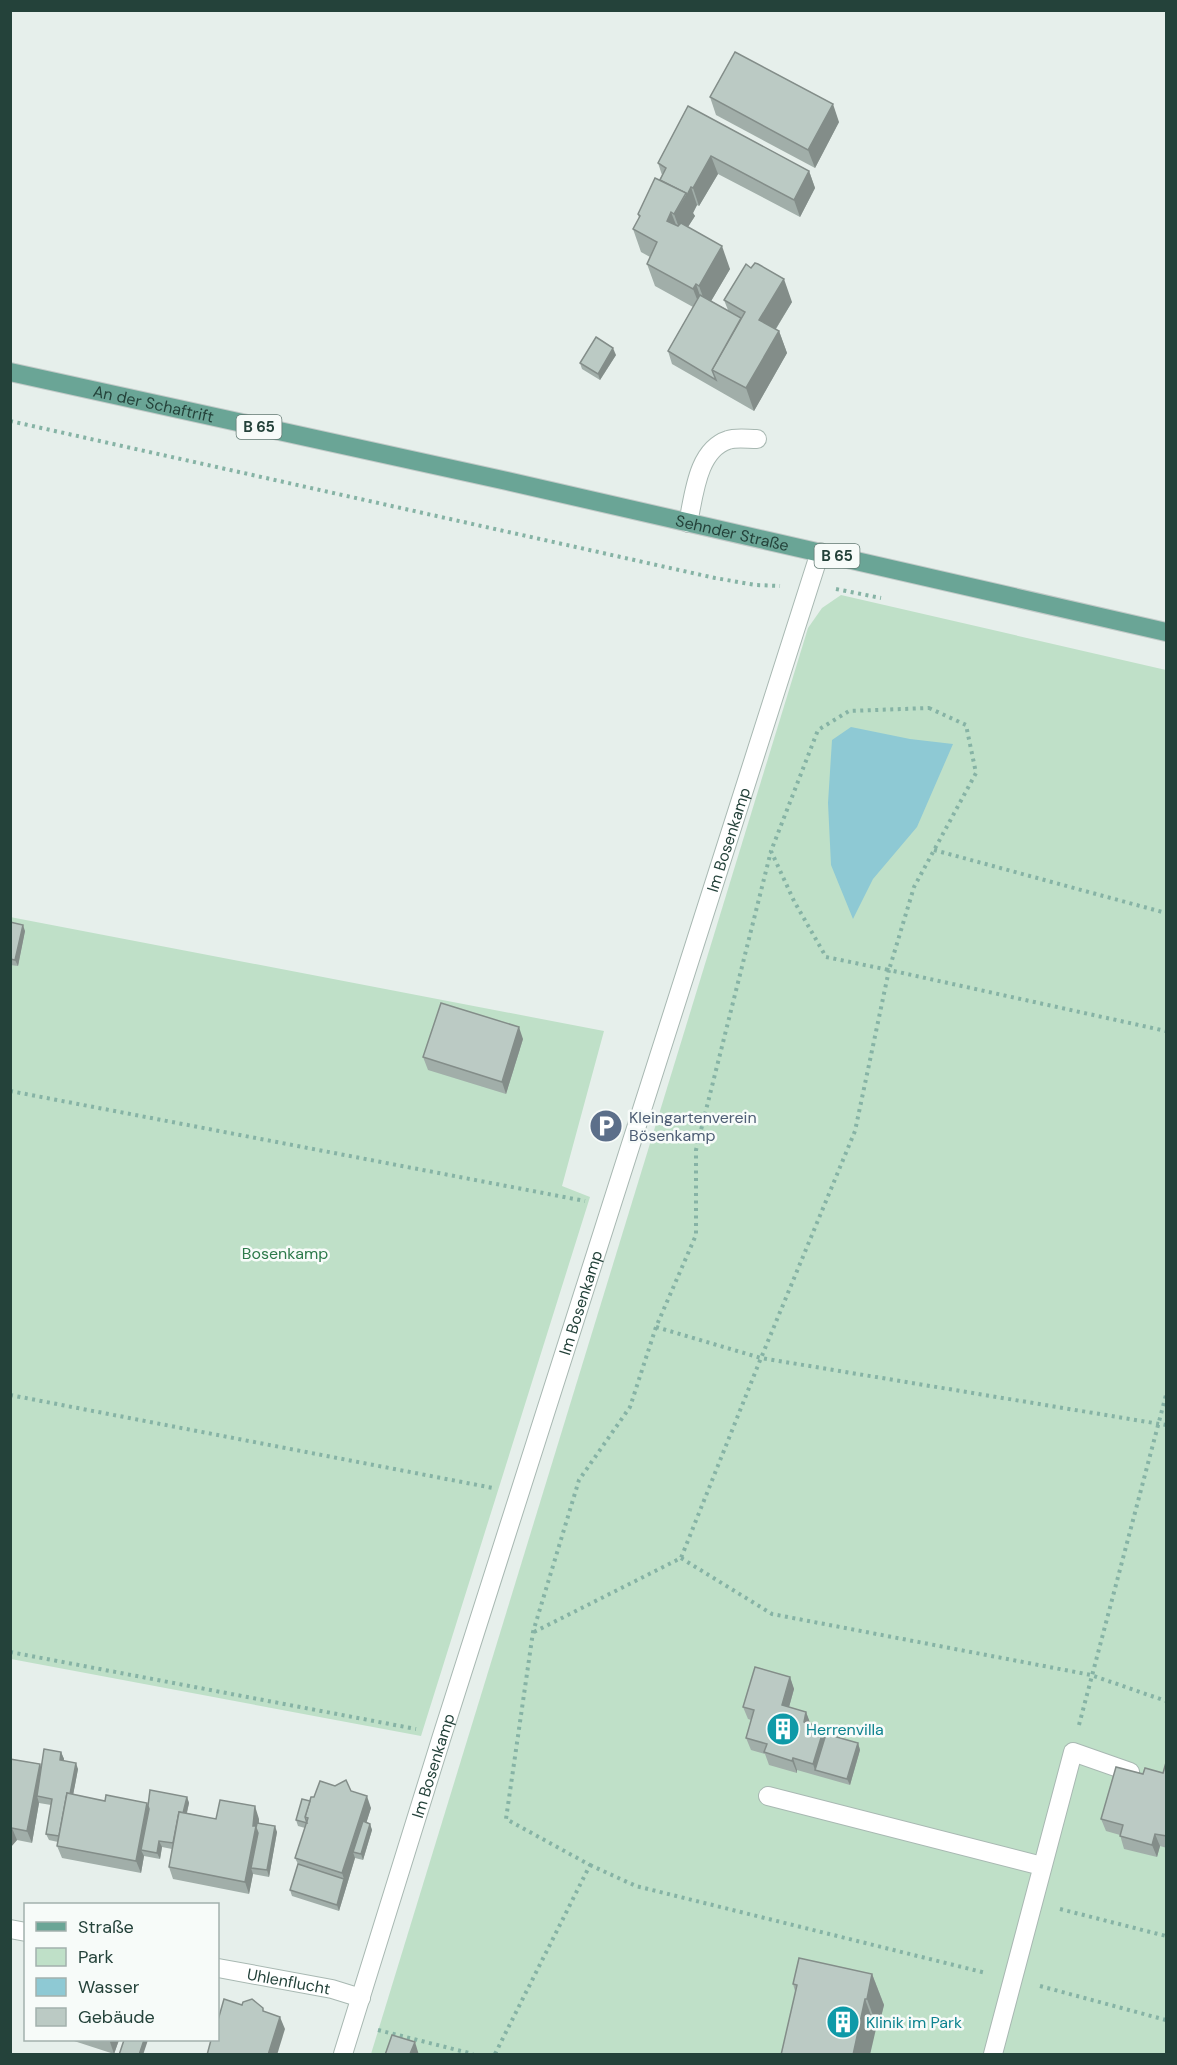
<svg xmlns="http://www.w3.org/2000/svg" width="1177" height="2065" font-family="'DM Sans',sans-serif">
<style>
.green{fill:#bfe0c8}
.water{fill:#8ec9d4}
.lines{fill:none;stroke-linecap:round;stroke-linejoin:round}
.minor-casing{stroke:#a8b8b2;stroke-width:20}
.major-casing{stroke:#c2cac8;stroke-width:20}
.path{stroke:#86b3a5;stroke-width:4;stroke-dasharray:3 4.5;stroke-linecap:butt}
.minor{stroke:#fff;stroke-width:18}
.major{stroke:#6aa596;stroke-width:18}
.wall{fill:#a1aea9}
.shaded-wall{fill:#838d89}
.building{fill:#bbcac4;stroke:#838d89;stroke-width:1.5}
.labels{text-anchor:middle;stroke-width:5;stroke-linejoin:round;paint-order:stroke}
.shield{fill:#f7fbf9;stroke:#637a73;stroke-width:1.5}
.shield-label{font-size:15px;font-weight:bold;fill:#24423a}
.street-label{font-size:16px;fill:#24423a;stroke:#f7fbf9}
.service-label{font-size:16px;fill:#4e5e75;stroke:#f7fbf9;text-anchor:start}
.park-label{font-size:16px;fill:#2d7a4b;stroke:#f7fbf9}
.culture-label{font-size:16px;fill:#0d838f;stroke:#f7fbf9;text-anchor:start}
</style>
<rect width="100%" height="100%" fill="#e6efeb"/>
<g class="green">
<polygon points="841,595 1166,670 1166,2054 371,2054 808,628 822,608"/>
<polygon points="10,917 604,1031 562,1186 590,1197 421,1736 11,1659"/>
</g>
<polygon class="water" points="851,727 910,739 953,744 917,827 873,879 853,919 831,865 828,803 832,740"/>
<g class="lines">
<defs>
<g id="minor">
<path d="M688 523C694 496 697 450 728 440 736 437 748 439 757 439"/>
<polyline points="768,1796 1042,1866"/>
<polyline points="10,1929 26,1932"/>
<path id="s1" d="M218 1968 332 1989 361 1998"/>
<path id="s2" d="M343 2054 442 1736 820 552"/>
<polyline points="993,2054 1073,1752 1130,1772"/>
</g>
<g id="major">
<path id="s3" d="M10 372 507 481 1166 632"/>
</g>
</defs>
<use href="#minor" class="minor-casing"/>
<use href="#major" class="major-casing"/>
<g class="path">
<polyline points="10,421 715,578 756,585 780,586"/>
<polyline points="836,589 881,598"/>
<polygon points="929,708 966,725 976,773 914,887 889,970 826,957 794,901 771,851 818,730 849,711"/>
<polyline points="934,850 1166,913"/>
<polyline points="10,1091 585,1201"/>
<polyline points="656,1327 761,1358 1166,1425"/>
<polyline points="10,1395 493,1488"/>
<polyline points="681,1558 772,1614 1091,1675 1166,1701"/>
<polyline points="534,1632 681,1558 761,1358 855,1131 889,970 1166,1031"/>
<polyline points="10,1652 416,1729"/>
<polyline points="1079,1725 1166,1395"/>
<polyline points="590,1865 636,1886 986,1973"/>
<polyline points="1060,1909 1166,1936"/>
<polyline points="1040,1986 1166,2020"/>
<polyline points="378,2030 473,2054"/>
<polyline points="495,2054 590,1865 506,1819 533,1632 579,1480 630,1407 656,1327 696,1235 696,1150 771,851"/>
</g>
<use href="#minor" class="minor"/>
<use href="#major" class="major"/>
</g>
<g class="wall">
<polygon points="710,97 839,122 815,168 716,115"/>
<polygon points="688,106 809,171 815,188 800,217 718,174 699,206 697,205 693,213 695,216 688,227 730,269 711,301 728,310 724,300 792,302 776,329 779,331 787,353 754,411 672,364 668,351 693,307 655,286 647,264 650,257 641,252 633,229 639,218 638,214 662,175 658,163"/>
<polygon points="616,355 600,380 582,369 580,363"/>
<polygon points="10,922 25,931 18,966 10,965"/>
<polygon points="523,1039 506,1094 428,1070 423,1057"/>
<polygon points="790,1677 794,1689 789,1707 806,1712 810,1724 824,1728 826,1734 858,1743 860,1750 850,1785 797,1770 797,1773 769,1765 765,1754 751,1750 746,1738 751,1720 748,1719 743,1707"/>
<polygon points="61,1752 64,1759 63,1761 78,1769 73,1795 105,1801 147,1803 148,1806 187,1797 189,1803 187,1813 216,1819 259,1819 259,1823 277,1832 269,1877 253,1874 249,1894 173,1879 169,1867 172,1849 162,1847 160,1859 144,1856 141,1873 62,1858 57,1846 58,1842 49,1840 46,1834 51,1805 39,1803 32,1843 17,1840 10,1848 10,1759 40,1764 41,1768"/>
<polygon points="1167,1759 1167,1848 1160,1846 1157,1857 1124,1849 1120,1835 1106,1831 1101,1819 1143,1774 1163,1773"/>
<polygon points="351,1791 371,1808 366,1823 370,1824 372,1830 363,1860 355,1858 339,1911 292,1896 290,1890 298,1864 295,1858 305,1828 298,1826 296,1820 310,1801 314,1797"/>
<polygon points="872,1974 884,2005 878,2029 795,1991 793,1984"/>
<polygon points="73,2040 119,2040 114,2054 74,2041"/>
</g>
<g class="shaded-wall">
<polygon points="833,104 839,122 815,168 808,150"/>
<polygon points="711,156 718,174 699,206 693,188"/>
<polygon points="809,171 815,188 800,217 794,200"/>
<polygon points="691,187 697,205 693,213 695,216 682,236 674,214"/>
<polygon points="671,212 680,235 667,221"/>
<polygon points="722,246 730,269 707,308 699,286"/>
<polygon points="784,279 792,302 767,343 759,320"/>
<polygon points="696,284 704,307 702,312 693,289"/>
<polygon points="779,331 787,353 754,411 746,388"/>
<polygon points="613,348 616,355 600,380 598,374"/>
<polygon points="23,925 25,931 18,966 15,960"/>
<polygon points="519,1027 523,1039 506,1094 502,1082"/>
<polygon points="790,1677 794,1689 786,1718 782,1705"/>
<polygon points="806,1712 811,1725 804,1722"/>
<polygon points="824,1728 828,1740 815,1770 813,1764"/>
<polygon points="858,1743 860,1750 850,1785 847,1779"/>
<polygon points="61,1752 64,1759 62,1767 60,1760"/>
<polygon points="793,1758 797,1770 797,1773 792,1761"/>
<polygon points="76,1763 78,1769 64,1843 62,1837"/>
<polygon points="40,1764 44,1777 37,1796 39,1803 32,1843 27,1831"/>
<polygon points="367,1796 371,1808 357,1853 353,1852 355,1858 339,1911 337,1905 344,1879 342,1873"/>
<polygon points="187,1797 189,1803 178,1850 176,1844"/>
<polygon points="147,1803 151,1815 141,1850 144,1856 141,1873 136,1861"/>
<polygon points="255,1806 259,1819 258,1833 251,1868 253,1874 249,1894 245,1882 253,1826"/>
<polygon points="370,1824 372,1830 363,1860 361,1854"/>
<polygon points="275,1826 277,1832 269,1877 267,1870"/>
<polygon points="12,1828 17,1840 10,1848 10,1830"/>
<polygon points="1155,1834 1160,1846 1157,1857 1152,1845"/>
<polygon points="159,1841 162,1847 160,1859 157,1853"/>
<polygon points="872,1974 884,2005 878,2029 867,1999"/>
<polygon points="865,1999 876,2029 870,2055 853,2055"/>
<polygon points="280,2017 285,2029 277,2055 268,2055"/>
<polygon points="111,2040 119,2040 114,2054 110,2042"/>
<polygon points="144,2040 148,2040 143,2055 139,2055"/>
<polygon points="415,2042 419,2055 410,2055"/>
</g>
<g class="building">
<polygon points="735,52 833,104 808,150 710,97"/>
<polygon points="688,106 809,171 794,200 711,156 693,188 691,187 687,195 686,193 660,180 666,168 658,163"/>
<polygon points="655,178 686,193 674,214 671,212 667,221 678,226 681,223 722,246 699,286 696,284 693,289 647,264 657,242 633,229 640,216 638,214"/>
<polygon points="755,263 758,264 784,279 759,320 779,331 746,388 712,370 745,312 724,300 746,264 751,268"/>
<polygon points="700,295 741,318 712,370 716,380 668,351"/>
<polygon points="596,337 613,348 598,374 580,363"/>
<polygon points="10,922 23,925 15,960 10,959"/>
<polygon points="441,1003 519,1027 502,1082 423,1057"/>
<polygon points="755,1667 790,1677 782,1705 806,1712 804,1722 824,1728 813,1764 793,1758 792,1761 764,1752 767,1744 746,1738 754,1710 743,1707"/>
<polygon points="826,1734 858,1743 847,1779 815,1770"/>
<polygon points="44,1749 61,1752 60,1760 76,1763 70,1794 67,1793 59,1836 46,1834 52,1799 37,1796"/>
<polygon points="10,1759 40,1764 27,1831 12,1828 10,1830"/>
<polygon points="1167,1759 1167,1836 1155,1834 1152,1845 1120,1836 1123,1825 1101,1819 1116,1767 1143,1774 1145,1768 1163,1773"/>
<polygon points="346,1780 351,1791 367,1796 342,1873 295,1858 308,1818 305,1817 311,1797 314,1797 320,1781 335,1786"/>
<polygon points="150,1790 187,1797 183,1813 179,1812 173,1843 159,1841 157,1853 141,1850 149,1809 148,1806"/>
<polygon points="67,1793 105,1801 106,1795 147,1803 136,1861 57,1846"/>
<polygon points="302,1799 310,1801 305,1817 307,1823 296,1820"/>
<polygon points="220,1800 255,1806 253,1826 256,1826 245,1882 169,1867 179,1812 216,1819"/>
<polygon points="363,1821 370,1824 361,1854 353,1852"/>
<polygon points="257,1823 275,1826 267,1870 251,1868 258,1833 256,1828"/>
<polygon points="298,1864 344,1879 337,1905 290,1890"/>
<polygon points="799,1958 872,1974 867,1999 865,1999 853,2055 781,2055 797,1985 793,1984"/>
<polygon points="224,1999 242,2005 243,2002 252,1999 263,2008 263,2011 280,2017 268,2055 207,2055 211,2040 218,2040 218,2020"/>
<polygon points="392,2035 415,2042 410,2054 412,2055 385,2055"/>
<polygon points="124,2040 144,2040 139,2055 119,2055"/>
</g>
<defs>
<symbol id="parking-disc" viewBox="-11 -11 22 22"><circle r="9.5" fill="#5c6f8a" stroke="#f7fbf9"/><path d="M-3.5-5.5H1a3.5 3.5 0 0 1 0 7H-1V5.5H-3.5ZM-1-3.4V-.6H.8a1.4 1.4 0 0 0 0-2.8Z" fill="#fff"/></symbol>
<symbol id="building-disc" viewBox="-11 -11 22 22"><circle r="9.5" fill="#0f9aa8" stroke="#f7fbf9"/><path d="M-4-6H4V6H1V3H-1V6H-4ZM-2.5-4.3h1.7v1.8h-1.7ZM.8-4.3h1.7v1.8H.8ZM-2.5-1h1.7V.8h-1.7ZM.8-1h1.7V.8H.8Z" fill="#fff"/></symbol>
</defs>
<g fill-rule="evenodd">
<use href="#parking-disc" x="587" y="1107" width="38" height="38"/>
<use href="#building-disc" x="764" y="1710" width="38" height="38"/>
<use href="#building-disc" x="824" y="2003" width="38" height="38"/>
</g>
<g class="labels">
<g class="shield">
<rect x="236.5" y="415" width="45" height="24" rx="4.5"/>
<rect x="814.5" y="544" width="45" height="24" rx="4.5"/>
</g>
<g class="shield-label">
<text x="259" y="432">B 65</text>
<text x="837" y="561">B 65</text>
</g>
<g class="street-label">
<text dy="6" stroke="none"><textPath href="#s3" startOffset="147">An der Schaftrift</textPath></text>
<text dy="6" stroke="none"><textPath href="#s3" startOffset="740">Sehnder Straße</textPath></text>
<text dy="6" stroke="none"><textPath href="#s2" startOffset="1274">Im Bosenkamp</textPath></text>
<text dy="6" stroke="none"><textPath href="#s2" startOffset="788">Im Bosenkamp</textPath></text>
<text dy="6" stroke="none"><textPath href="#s2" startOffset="302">Im Bosenkamp</textPath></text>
<text dy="6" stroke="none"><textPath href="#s1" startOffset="72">Uhlenflucht</textPath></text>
</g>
<g class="service-label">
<text x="629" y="1123">Kleingartenverein<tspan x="629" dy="18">Bösenkamp</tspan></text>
</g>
<g class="park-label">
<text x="285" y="1259">Bosenkamp</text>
</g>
<g class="culture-label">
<text x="806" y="1735">Herrenvilla</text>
<text x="866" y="2028">Klinik im Park</text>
</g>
</g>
<rect width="1177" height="2065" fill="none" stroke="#24423a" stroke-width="24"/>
<rect x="24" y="1903" width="195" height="138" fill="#f7fbf9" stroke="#a3b1ad" stroke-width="1.5"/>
<rect x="36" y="1922" width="30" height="9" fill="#6aa596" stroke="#a3b1ad" stroke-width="1.5"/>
<text x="78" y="1933" font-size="18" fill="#24423a">Straße</text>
<rect x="36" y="1948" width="30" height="18" fill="#bfe0c8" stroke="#a3b1ad" stroke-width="1.5"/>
<text x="78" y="1963" font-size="18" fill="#24423a">Park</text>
<rect x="36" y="1978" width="30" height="18" fill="#8ec9d4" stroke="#a3b1ad" stroke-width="1.5"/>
<text x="78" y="1993" font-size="18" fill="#24423a">Wasser</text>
<rect x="36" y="2008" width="30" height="18" fill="#bbcac4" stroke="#a3b1ad" stroke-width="1.5"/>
<text x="78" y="2023" font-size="18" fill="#24423a">Gebäude</text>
</svg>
